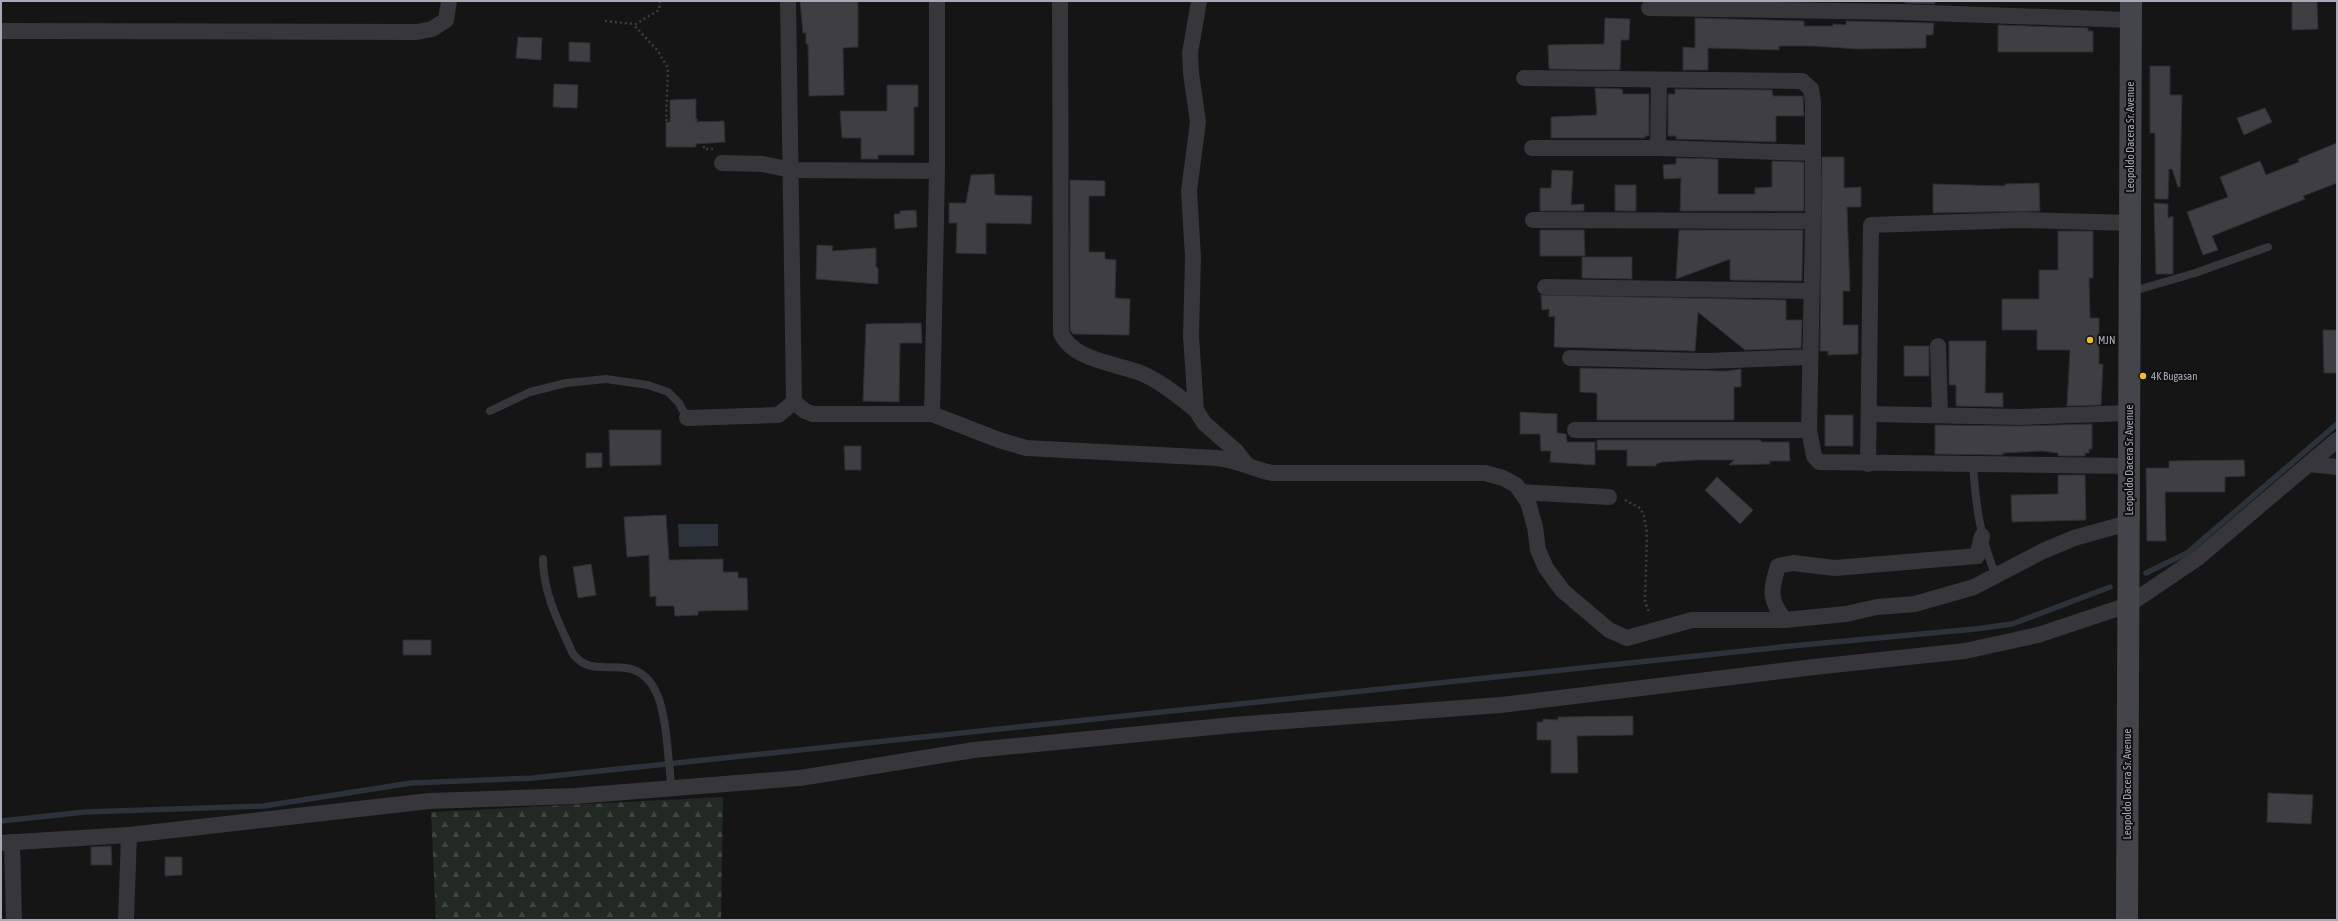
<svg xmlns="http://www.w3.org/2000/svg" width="2338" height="921" font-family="'Asap Condensed',sans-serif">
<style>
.forest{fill:url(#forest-firs)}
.water{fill:#2b323a}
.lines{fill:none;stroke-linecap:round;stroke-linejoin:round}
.stream{stroke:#2b323a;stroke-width:5.5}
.building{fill:#3f3f43;stroke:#2f2f32}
.path{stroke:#3c3d42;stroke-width:2.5;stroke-dasharray:2 3;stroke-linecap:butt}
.lane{stroke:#36363b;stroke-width:8}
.street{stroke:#36363b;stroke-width:16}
.secondary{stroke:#44454b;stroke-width:22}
.poi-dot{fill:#f0bf33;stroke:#101011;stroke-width:1.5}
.labels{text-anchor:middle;stroke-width:4;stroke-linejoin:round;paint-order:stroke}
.street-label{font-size:11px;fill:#a6aab6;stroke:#101011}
.poi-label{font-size:11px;fill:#a6aab6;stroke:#101011;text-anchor:start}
</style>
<defs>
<pattern id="forest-firs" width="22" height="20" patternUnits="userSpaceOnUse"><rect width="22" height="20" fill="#212922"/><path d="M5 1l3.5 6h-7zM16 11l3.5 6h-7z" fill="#3e4540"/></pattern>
</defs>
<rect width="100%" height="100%" fill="#151516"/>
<polygon class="forest" points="723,797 721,920 436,920 431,812"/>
<polygon class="water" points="678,524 718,524 718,546 679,547"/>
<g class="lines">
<g class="stream">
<polyline points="2146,573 2187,553 2337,424"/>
<polyline points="1,821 85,812 264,806 411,783 533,778 1791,646 1975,629 2012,624 2110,587"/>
</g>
</g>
<g class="building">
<polygon points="800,1 858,1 858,47 843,48 844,95 809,96 808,44 806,44 806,33 803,33"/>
<polygon points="1905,1 1935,1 1935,4 1905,3"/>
<polygon points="2292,1 2317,1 2318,29 2292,30"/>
<polygon points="1605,18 1630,19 1629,40 1621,40 1620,70 1549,69 1548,45 1604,44"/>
<polygon points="1695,18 1804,21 1804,26 1833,26 1833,24 1846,25 1846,21 1934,23 1933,35 1926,35 1926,48 1857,49 1814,46 1779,46 1779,50 1708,48 1708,70 1683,70 1683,47 1695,48"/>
<polygon points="1998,25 2088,28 2088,31 2093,31 2093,52 1998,52"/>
<polygon points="518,37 542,38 541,60 516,58"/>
<polygon points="569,42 590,43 590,62 569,61"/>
<polygon points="2150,66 2170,66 2170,95 2182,95 2180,187 2178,187 2172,169 2169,169 2168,199 2155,199 2155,133 2150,133"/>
<polygon points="554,84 578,85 577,108 553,107"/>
<polygon points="887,85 918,85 918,107 914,107 914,155 878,155 878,159 861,159 861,138 842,138 840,111 887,111"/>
<polygon points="1595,88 1622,89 1623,94 1649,94 1649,136 1645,136 1645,138 1551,138 1551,117 1597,115"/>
<polygon points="1675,89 1772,90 1773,96 1803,96 1804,116 1776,116 1776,142 1676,139 1676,136 1668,136 1668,94 1675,94"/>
<polygon points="696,99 696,122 724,121 725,142 696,144 696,147 666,147 666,122 670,122 670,100"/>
<polygon points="2265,108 2272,122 2244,135 2237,118"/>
<polygon points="2337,143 2337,183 2303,196 2305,199 2212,236 2218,250 2203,255 2187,212 2228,197 2220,177 2260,161 2266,175 2299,162 2298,159"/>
<polygon points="1822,157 1844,157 1844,188 1861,187 1861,207 1847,207 1850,291 1843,291 1843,325 1858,325 1858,354 1828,355 1828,351 1820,351"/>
<polygon points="1676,158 1718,159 1718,194 1755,194 1755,188 1772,187 1772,161 1804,162 1804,211 1680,211 1681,178 1664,179 1663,165 1676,164"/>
<polygon points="1552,170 1573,171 1571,205 1584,204 1584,211 1540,211 1540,188 1551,188"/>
<polygon points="994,174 995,195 1032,196 1031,224 986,223 986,254 956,253 957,223 949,223 949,203 966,203 971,175"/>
<polygon points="1070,180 1105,181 1105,196 1089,196 1089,252 1105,252 1105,259 1116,260 1115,298 1130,299 1129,335 1073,334 1070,330"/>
<polygon points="2039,183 2040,211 1933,213 1933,184 2005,186 2005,184"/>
<rect x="1615" y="185" width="21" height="26"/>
<polygon points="2154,203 2168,204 2168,218 2173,216 2173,274 2156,274"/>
<polygon points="916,210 917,227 895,229 894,214 900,214 900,211"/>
<polygon points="1540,230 1584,230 1585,256 1540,256"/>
<polygon points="1679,230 1803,230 1802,281 1730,280 1730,259 1676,279"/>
<polygon points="2058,231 2093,231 2093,278 2089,278 2090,318 2099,318 2099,364 2103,364 2101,405 2067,406 2070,350 2037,350 2037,330 2002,330 2002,299 2039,299 2039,270 2058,270"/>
<polygon points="817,245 833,246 832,251 876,248 876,267 878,268 878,284 816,279"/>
<polygon points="1582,257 1632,257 1632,279 1582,278"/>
<polygon points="1541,295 1786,300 1786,320 1802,320 1801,348 1745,350 1698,312 1695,351 1554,347 1555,316 1549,317 1549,309 1542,310"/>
<polygon points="921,323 922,343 900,343 899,402 863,401 866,324"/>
<polygon points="2323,330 2337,330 2337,373 2324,373"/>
<polygon points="1949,341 1986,341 1985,393 2003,393 2003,407 1956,406 1956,385 1949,385"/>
<rect x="1904" y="346" width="25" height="30"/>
<polygon points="1580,368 1726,371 1741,369 1741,387 1734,387 1734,420 1597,420 1597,393 1580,392"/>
<polygon points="1520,412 1557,414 1557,433 1566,434 1567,442 1595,442 1595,465 1550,462 1551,451 1541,451 1540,434 1520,434"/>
<rect x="1825" y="415" width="28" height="31"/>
<polygon points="2092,424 2092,449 2089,449 2089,453 2085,453 2085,456 2058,456 2058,453 2043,451 2003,453 2003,455 1935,454 1935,425 2020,426"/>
<polygon points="609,430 661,430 661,465 610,466"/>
<polygon points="1597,440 1761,440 1761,442 1789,442 1790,461 1770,461 1770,464 1729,465 1734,460 1697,460 1662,462 1656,464 1656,466 1627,466 1627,450 1597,450"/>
<polygon points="844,446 861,446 861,470 845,470"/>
<polygon points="586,453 602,453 602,467 586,468"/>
<polygon points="2244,460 2245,476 2225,477 2225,492 2165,492 2166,541 2147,541 2146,468 2169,468 2169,461"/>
<polygon points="2058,475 2085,475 2086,520 2012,522 2011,495 2058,494"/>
<polygon points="1717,477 1753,510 1740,524 1705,490"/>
<polygon points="666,515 669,560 723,559 723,572 738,572 738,578 747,578 748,610 698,611 698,615 675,616 674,606 656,606 656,596 650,597 649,555 627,557 624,517"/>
<polygon points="591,564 596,595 578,598 573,567"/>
<rect x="403" y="640" width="28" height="15"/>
<polygon points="1633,716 1633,735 1577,736 1578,773 1551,773 1551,740 1537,740 1537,722 1543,722 1543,719 1558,720 1558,717"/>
<polygon points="2268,793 2313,795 2311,824 2267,822"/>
<polygon points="111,846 112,865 91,865 91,847"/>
<polygon points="165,857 182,857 182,875 165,876"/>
</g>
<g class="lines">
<g class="path">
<polyline points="660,1 659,10 634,25 658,51 668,68 666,120 698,120 702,125 704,149 713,149"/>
<polyline points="605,21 634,24"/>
<polyline points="1625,500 1640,508 1644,516 1647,533 1645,602 1650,614"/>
</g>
<g class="lane">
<polyline points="2130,292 2195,273 2268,247"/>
<polyline points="490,411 530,392 566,383 606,379 648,385 668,392 679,403 687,418"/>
<path d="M1973 465C1976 507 1980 537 1996 576"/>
<path d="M543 559C543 593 559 623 573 654 588 673 605 665 626 668 663 673 665 724 668 752 669 765 671 776 671 789"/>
</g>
<g class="street">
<path d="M788 1 794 402 805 411 813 414H932L999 440 1026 448 1217 458C1237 460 1253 469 1272 473H1485L1503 478 1516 485 1528 502 1535 527 1538 550 1546 568 1563 591 1609 630 1627 638 1692 620H1785L1846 614 1877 607 1915 604 1974 587 2043 551 2074 538 2128 523"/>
<path d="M1060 1 1061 333C1073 361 1117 363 1143 374 1163 383 1179 397 1196 410"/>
<polyline points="1199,1 1190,53 1191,73 1198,122 1189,191 1193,257 1191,336 1196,410 1204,423 1236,451 1246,464"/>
<polyline points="1649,8 1900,12 2131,20"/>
<polyline points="1,31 417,32 432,29 446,20 449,1"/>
<polyline points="1524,78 1802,81 1811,89 1813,102 1813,221 1809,430 1814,456 1819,462 2129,466"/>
<polyline points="1532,148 1658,148 1813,153"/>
<polyline points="1658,148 1659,80"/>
<polyline points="722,163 763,164 791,170 937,171"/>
<polyline points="1533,220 1813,221"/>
<polyline points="1545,287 1811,291"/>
<polyline points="1938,346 1940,415"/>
<polyline points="1570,358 1705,361 1810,357"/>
<polyline points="932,414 937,171 937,1"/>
<polyline points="1869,414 2020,417 2129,413"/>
<polyline points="687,418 778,415 794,402"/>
<polyline points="1575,430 1809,430"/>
<polyline points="1868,464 1871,225 2021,220 2130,223"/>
<polyline points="2309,464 2337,467"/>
<polyline points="1521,492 1609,497"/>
<path d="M1785 620C1768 599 1771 590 1778 566L1793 563 1835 568 1977 556 1982 536"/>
<polyline points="12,842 14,920"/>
<polyline points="1,843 129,835 429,801 575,796 800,778 974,750 1233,725 1501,705 1814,667 1965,651 2038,635 2128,605 2199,557 2337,440"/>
<polyline points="126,920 129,835"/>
</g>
<polyline class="secondary" points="2127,920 2131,1"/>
</g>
<g class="poi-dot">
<circle cx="2090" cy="340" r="4"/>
<circle cx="2143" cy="376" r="4"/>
</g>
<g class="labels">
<g class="street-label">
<text transform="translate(2130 137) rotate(-90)" y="4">Leopoldo Dacera Sr. Avenue</text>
<text transform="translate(2129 460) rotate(-90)" y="4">Leopoldo Dacera Sr. Avenue</text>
<text transform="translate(2127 784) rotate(-90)" y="4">Leopoldo Dacera Sr. Avenue</text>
</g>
<g class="poi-label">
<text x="2098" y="344">MJN</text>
<text x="2151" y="380">4K Bugasan</text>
</g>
</g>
<rect width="2338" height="921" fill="none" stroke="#a6aab6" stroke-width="4"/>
</svg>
